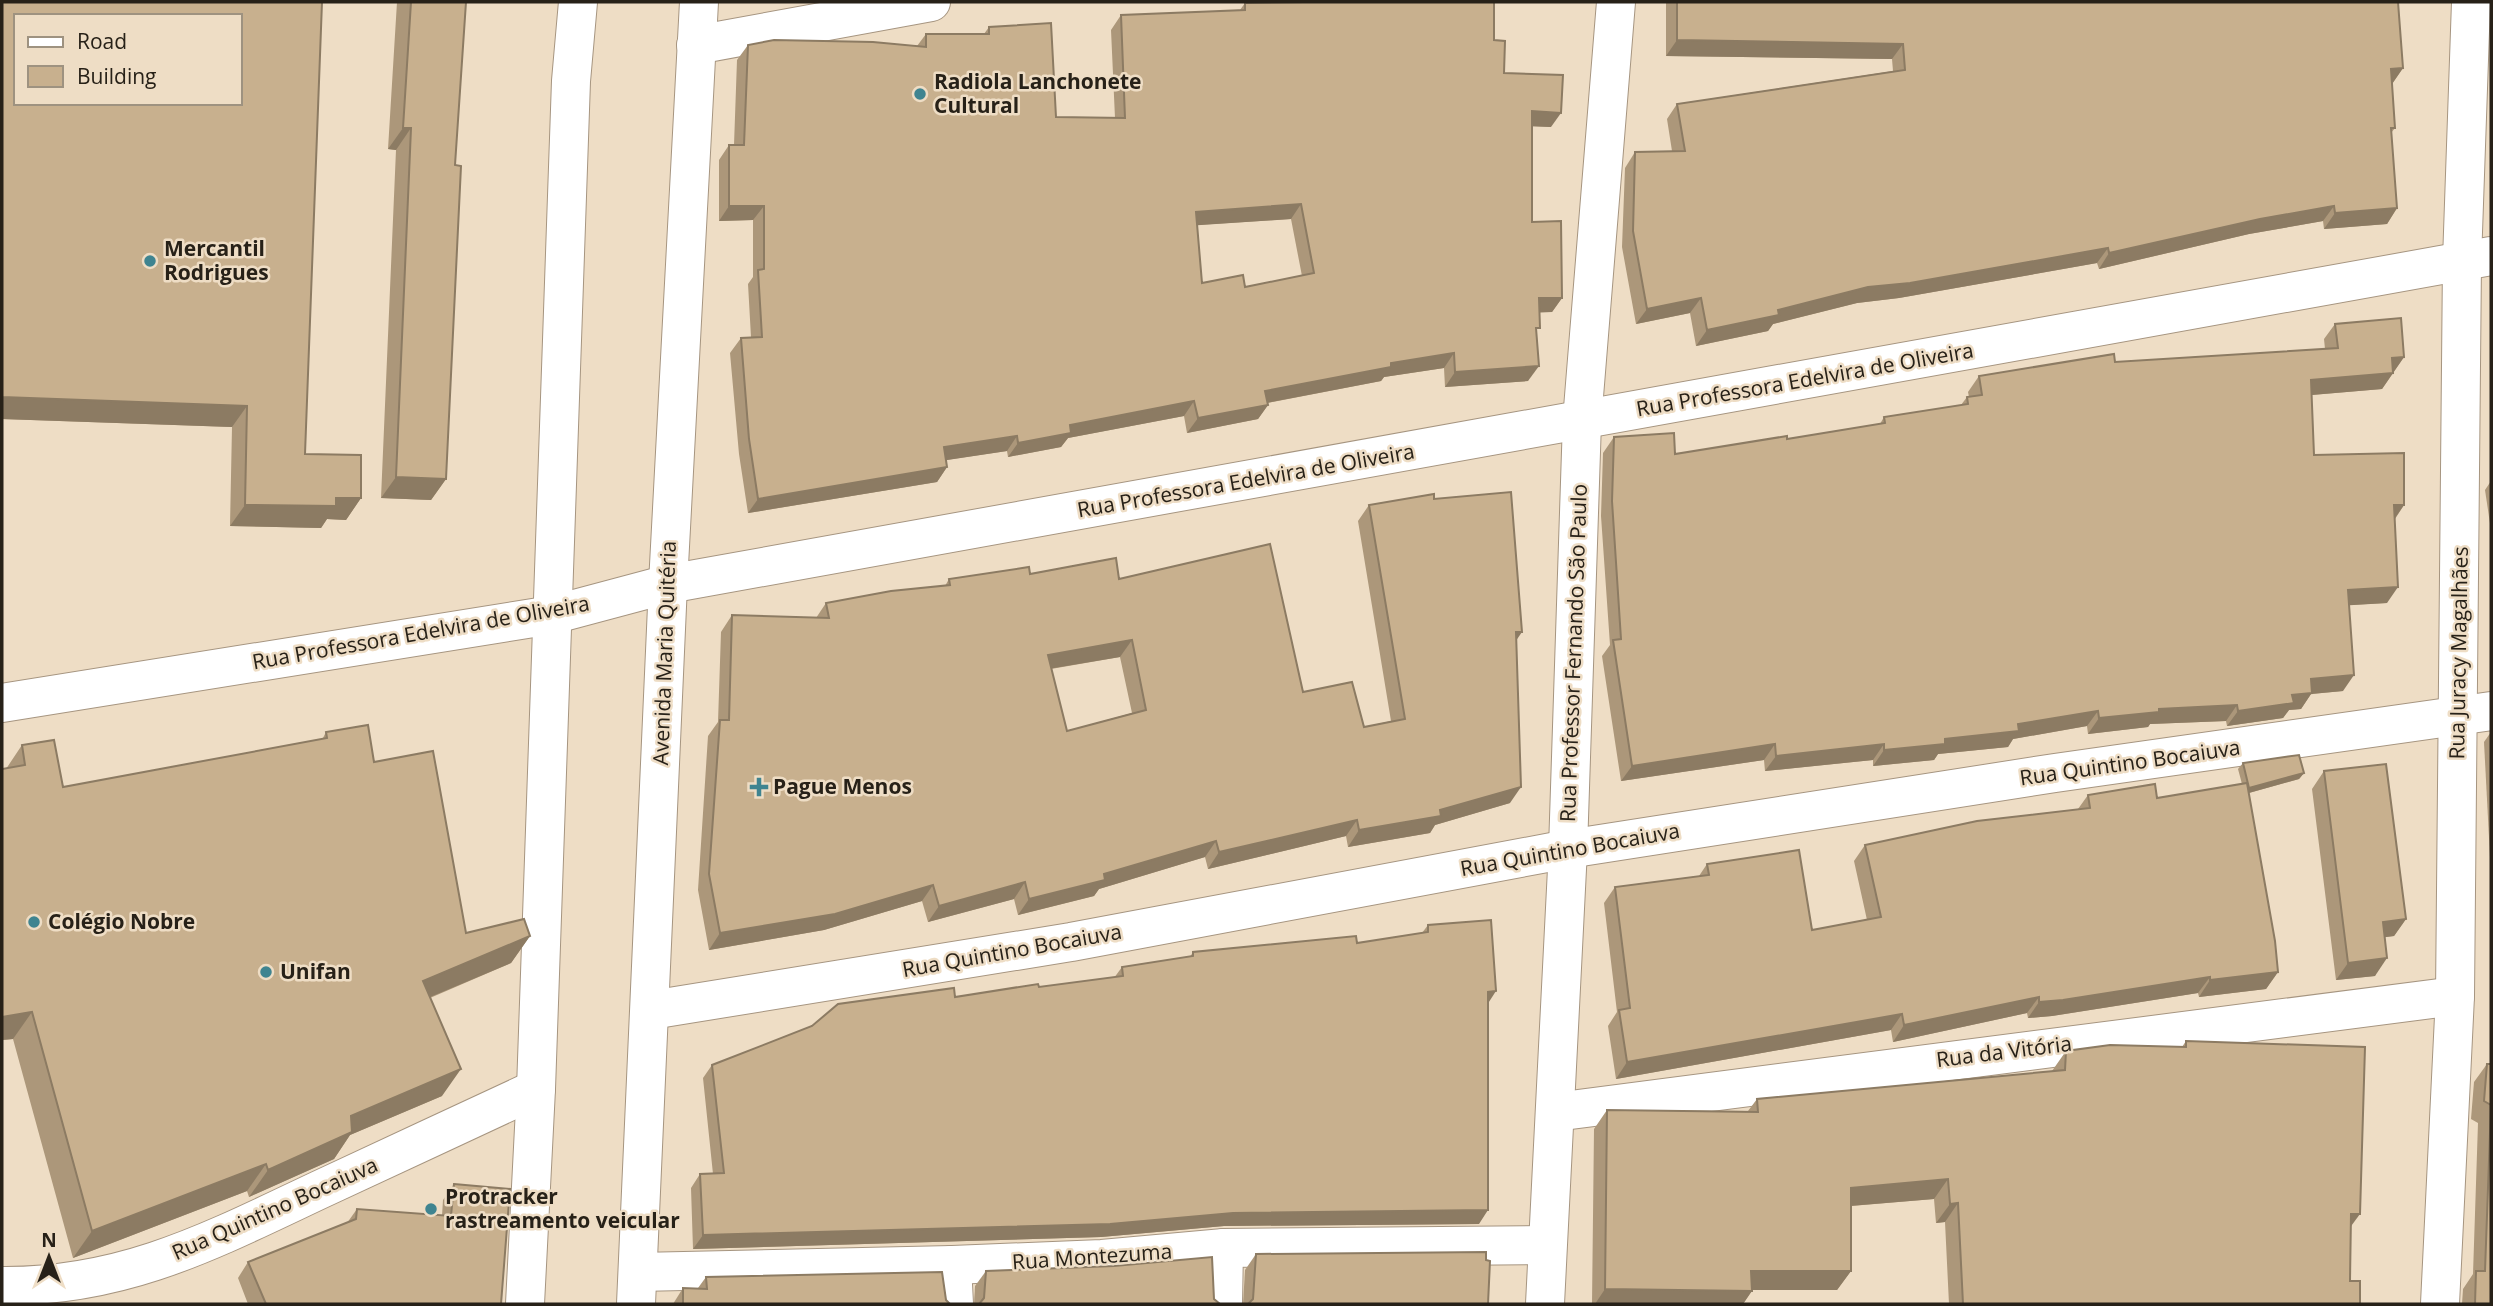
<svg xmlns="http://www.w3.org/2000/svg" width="2493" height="1306" font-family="'Open Sans',sans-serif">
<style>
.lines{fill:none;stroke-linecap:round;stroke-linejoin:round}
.minor-casing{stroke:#a69580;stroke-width:40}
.major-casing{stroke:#a69580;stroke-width:40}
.minor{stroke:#fff;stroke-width:38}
.major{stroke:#fff;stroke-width:38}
.wall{fill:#ac977a;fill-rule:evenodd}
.shaded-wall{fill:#8c7b63}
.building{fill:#c8b08e;stroke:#8c7b63;stroke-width:2;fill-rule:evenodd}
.poi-dot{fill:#3f8490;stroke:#eeddc5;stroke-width:2.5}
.labels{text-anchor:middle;stroke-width:5;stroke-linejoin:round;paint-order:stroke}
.poi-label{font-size:21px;font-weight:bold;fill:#272118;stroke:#eeddc5;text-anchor:start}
.street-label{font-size:21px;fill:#272118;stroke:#eeddc5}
</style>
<rect width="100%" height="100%" fill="#eeddc5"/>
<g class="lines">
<defs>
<g id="minor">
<polyline points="696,45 931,2"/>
<polyline points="2,703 552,615 668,584 2491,256"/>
<polyline points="651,1010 1071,942 1568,849 2055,773 2491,711"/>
<polyline points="1555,1112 2455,996"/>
<polyline points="952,1265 954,1304"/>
<polyline points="638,1272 952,1265 1102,1259 1224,1248 1547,1245"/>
<path d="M2 1286C124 1287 211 1241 319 1190 391 1156 464 1123 536 1089"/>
<polyline points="1223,1304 1224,1248"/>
<polyline points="1545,1304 1568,849 1582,421 1616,2"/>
<polyline points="2440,1304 2455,996 2462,261 2471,2"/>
</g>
<g id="major">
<polyline points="525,1304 536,1089 571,81 578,2"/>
<polyline points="636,1304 668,584 699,2"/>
</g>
</defs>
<use href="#minor" class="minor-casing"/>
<use href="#major" class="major-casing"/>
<use href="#minor" class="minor"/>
<use href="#major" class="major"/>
</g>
<g class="wall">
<polygon points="2,2 305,454 361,498 346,520 327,519 321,528 230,526 232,427 2,419"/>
<polygon points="397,2 466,2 455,165 446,479 431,500 381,498 396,150 388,149"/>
<path d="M1293 2H1494V40L1504 73 1551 127 1532 126V222L1562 298 1552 312H1540L1528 381 1445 387 1444 368 1384 377 1381 381 1268 403V405L1258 419 1187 433 1184 416 1068 438 1061 447 1008 457 1007 451 946 460 947 467 937 482 748 513 739 454 730 353 741 338 751 337 748 284 753 277V220L719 221V160L729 145H734L737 60 748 45 917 46 926 34H984L989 27 1056 117 1115 118 1111 30 1121 15 1240 10 1245 3ZM1291 219 1302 276 1245 287 1202 283 1197 225Z"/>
<polygon points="1666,2 2398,2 2403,68 2392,84 2395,128 2391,133 2397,208 2387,224 2324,229 2323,221 2249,234 2099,269 2097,263 1899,298 1857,303 1773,324 1768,331 1696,346 1690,313 1636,324 1622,247 1625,168 1635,152 1672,151 1667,119 1677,104 1893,71 1892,59 1666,56"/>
<polygon points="2335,324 2404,357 2382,389 2311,395 2314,455 2404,505 2395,519 2387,603 2349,605 2343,691 2311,694 2301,709 2289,710 2283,718 2227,726 2226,721 2150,724 2148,727 2088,734 2087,726 2013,739 2008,747 1938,754 1934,760 1873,766 1873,760 1765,771 1764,760 1621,781 1602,656 1610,645 1601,516 1603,453 1614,437 1675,454 1787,439 1880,424 1884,417 1961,405 1967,397 1969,397 1968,392 1979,376 2115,362 2325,349 2324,339"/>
<polygon points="2491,481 2491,530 2485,490"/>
<path d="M1434 499 1516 640 1510 803 1435 825 1430 833 1348 847 1346 836 1208 869 1205 857 1099 889 1094 896 1018 915 1014 899 928 922 922 901 824 930 709 950 698 890 708 736 718 722 721 632 732 615 816 618 826 603 945 586 949 579 1030 574 1119 579 1303 692 1364 727 1391 721 1358 521 1369 505ZM1120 657 1132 713 1067 731 1051 669Z"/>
<polygon points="326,732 374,762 466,933 530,936 511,963 430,998 442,1096 350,1135 334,1159 249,1197 247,1191 73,1258 13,1039 2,1040 2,769 6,769 22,745 63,787 322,740"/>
<polygon points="2491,732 2491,876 2484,742"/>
<polygon points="2243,763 2304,773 2299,779 2249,793 2278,972 2266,989 2199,997 2198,993 2052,1016 2028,1018 2027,1013 1893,1042 1891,1030 1616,1079 1608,1026 1617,1012 1604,903 1615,887 1699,876 1707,864 1812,930 1867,920 1854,861 1865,845 2078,809 2088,795 2157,798 2242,784 2238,769"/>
<polygon points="2324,771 2406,919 2394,936 2385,937 2375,976 2336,980 2312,789"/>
<polygon points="1428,925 1488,1003 1479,1224 1224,1226 1101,1237 693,1249 691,1188 700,1174 713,1174 703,1078 712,1065 955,997 1114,978 1122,967 1190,957 1193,952 1357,943 1422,933"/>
<polygon points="2186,1041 2350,1227 2350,1281 2360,1304 1949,1304 1945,1222 1936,1223 1934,1199 1851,1206 1851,1271 1837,1290 1752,1290 1743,1304 1592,1304 1594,1129 1607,1110 1748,1111 1757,1099 2052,1071 2066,1051 2182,1047"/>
<polygon points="2487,1064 2491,1064 2491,1304 2462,1304 2463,1289 2473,1274 2478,1123 2471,1119 2474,1082"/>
<polygon points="454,1184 501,1304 248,1304 238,1278 248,1262 347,1223 357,1209 442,1216 443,1200"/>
<polygon points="1256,1254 1486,1260 1488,1304 1243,1304 1245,1270"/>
<polygon points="986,1271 1214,1299 1220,1304 974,1304 975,1286"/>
<polygon points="706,1277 946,1300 950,1304 673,1304 683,1288 698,1288"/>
</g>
<g class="shaded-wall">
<polygon points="1677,40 1903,44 1892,59 1666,56"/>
<polygon points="2403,68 2392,84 2380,85 2391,69"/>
<polygon points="1532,111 1561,113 1551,127 1522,126"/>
<polygon points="403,128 411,128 396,150 388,149"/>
<polygon points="1301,204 1291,219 1186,226 1196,212"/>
<polygon points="729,206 764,206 753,220 719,221"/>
<polygon points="2334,206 2323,221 2249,234 2099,269 2109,253 2260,219"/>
<polygon points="2397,208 2387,224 2324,229 2335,213"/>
<polygon points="2108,248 2097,263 1899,298 1857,303 1773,324 1768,331 1696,346 1707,330 1778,310 1868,287"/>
<polygon points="1539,298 1562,298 1552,312 1529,313"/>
<polygon points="1701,298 1690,313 1636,324 1647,309"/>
<polygon points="1454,353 1444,368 1384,377 1381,381 1255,405 1265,391 1391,363"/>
<polygon points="2404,357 2393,373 2392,358"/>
<polygon points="1539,366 1528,381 1445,387 1455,372"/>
<polygon points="2393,373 2382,389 2300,396 2311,380"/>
<polygon points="2,397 247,406 232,427 2,419"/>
<polygon points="1194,401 1184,416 1068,438 1061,447 1008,457 1018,443 1070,425"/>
<polygon points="1268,405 1258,419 1187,433 1198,418"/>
<polygon points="1017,436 1007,451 934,462 944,447"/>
<polygon points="947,467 937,482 748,513 758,499"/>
<polygon points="396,477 446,479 431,500 381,498"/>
<polygon points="336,498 361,498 346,520 327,519 321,528 230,526 245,505"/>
<polygon points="2394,505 2404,505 2393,521"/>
<polygon points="2398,587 2387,603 2337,606 2348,590"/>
<polygon points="1516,632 1522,632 1511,648"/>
<polygon points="1132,640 1120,657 1036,671 1048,655"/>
<polygon points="2354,675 2343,691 2311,694 2301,709 2289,710 2283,718 2227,726 2238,711 2311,679"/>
<polygon points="2237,705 2226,721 2150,724 2148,727 2088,734 2099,718 2159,709"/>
<polygon points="2098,711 2087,726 2013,739 2008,747 1938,754 1934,760 1873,766 1884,750 2018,724"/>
<polygon points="1775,744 1764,760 1621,781 1632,766"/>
<polygon points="1884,744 1873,760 1765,771 1776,756"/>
<polygon points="2304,773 2299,779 2245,794 2249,788"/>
<polygon points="1521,787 1510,803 1435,825 1430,833 1348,847 1359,830 1440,810"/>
<polygon points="1357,820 1346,836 1208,869 1219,852"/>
<polygon points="1216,841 1205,857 1099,889 1094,896 1018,915 1029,899 1104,874"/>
<polygon points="1025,882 1014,899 928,922 939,906"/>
<polygon points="933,885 922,901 824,930 709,950 720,933"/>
<polygon points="2406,919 2394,936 2371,939 2383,922"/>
<polygon points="530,936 511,963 404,1008 423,981"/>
<polygon points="2387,958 2375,976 2336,980 2348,963"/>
<polygon points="2278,972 2266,989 2199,997 2210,980"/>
<polygon points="2210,977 2198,993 2052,1016 2028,1018 2039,1002"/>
<polygon points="1496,991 1487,1005 1488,992"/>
<polygon points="2039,997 2027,1013 1893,1042 1904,1025"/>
<polygon points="32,1012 13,1039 2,1040 2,1017"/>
<polygon points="1902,1014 1891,1030 1616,1079 1627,1062"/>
<polygon points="461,1069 442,1096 350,1135 334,1159 249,1197 268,1170 351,1116"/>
<polygon points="266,1164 247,1191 73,1258 92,1231"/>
<polygon points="1948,1179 1934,1199 1837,1207 1851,1188"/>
<polygon points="1958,1203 1945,1222 1936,1223 1950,1204"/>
<polygon points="1488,1210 1479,1224 1224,1226 1101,1237 693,1249 703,1235 1233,1213"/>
<polygon points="2351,1214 2360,1214 2346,1233"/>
<polygon points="1751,1271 1851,1271 1837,1290 1742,1290 1752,1291 1743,1304 1595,1304 1605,1289"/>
</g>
<g class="building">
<path d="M2 2H322L305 454 361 455V498H336V506L245 505 247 406 2 397ZM16 16H240V103H16Z"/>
<polygon points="411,2 466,2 455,165 461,166 446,479 396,477 411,128 403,128"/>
<path d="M1304 2H1494V40L1505 41 1504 73 1563 75 1561 113 1532 111V222L1561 221 1562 298H1539L1540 328H1536L1539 366 1455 372 1454 353 1391 363V367L1265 391 1268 405 1198 418 1194 401 1070 425 1071 433 1018 443 1017 436 944 447 947 467 758 499 749 439 741 338 762 337 758 270 764 269V206H729V145H744L748 45 774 40 873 42 926 47V34H989V27L1051 23 1056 117 1125 118 1121 15 1245 10V3ZM1301 204 1314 273 1245 287 1243 275 1202 283 1196 212Z"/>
<polygon points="1677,2 2398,2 2403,68 2391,69 2395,128 2391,128 2397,208 2335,213 2334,206 2260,219 2109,253 2108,248 1910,283 1868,287 1778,310 1779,315 1707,330 1701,298 1647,309 1633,231 1635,152 1685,151 1677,104 1905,70 1903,44 1677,40"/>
<polygon points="2401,318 2404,357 2392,358 2393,373 2311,380 2314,455 2404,453 2404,505 2394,505 2398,587 2348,590 2354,675 2311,679 2312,693 2292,695 2294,703 2238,711 2237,705 2159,709 2159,712 2099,718 2098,711 2018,724 2019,731 1945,739 1945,744 1884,750 1884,744 1776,756 1775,744 1632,766 1613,640 1621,639 1612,501 1614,437 1674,433 1675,454 1787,436 1787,439 1885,423 1884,417 1968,404 1967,397 1982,395 1979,376 2114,354 2115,362 2338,348 2335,324"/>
<path d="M1511 492 1522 632H1516L1521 787 1440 810 1441 816 1359 830 1357 820 1219 852 1216 841 1104 874 1105 880 1029 899 1025 882 939 906 933 885 835 914 720 933 709 874 720 720H729L732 615 829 618 826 603 891 591 950 585 949 579 1029 567 1030 574 1116 558 1119 579 1270 544 1303 692 1352 682 1364 727 1405 719 1369 505 1434 494V499ZM1132 640 1146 710 1067 731 1048 655Z"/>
<polygon points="368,725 374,762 433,751 466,933 524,919 530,936 423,981 461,1069 351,1116 352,1132 268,1170 266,1164 92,1231 32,1012 2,1017 2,769 25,765 22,745 54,740 63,787 327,738 326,732"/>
<polygon points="2299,755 2304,773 2249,788 2243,763"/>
<polygon points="2386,764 2406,919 2383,922 2387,958 2348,963 2324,771"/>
<polygon points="2247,783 2275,941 2278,972 2210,980 2210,977 2063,1000 2039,1002 2039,997 1904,1025 1902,1014 1627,1062 1619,1010 1630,1008 1615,887 1709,875 1707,864 1799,850 1812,930 1881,917 1865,845 1977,821 2090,808 2088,795 2155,784 2157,798"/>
<polygon points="1491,920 1496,991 1488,992 1488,1210 1233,1213 1110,1224 703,1235 700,1174 724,1173 712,1065 812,1026 838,1004 954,988 955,997 1038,984 1039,987 1123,976 1122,967 1193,956 1193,952 1356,936 1357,943 1428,932 1428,925"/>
<polygon points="2186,1041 2365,1047 2360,1214 2351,1214 2350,1281 2360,1281 2360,1304 1963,1304 1958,1203 1950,1204 1948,1179 1851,1188 1851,1271 1751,1271 1752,1291 1605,1289 1607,1110 1758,1112 1757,1099 2065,1070 2066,1051 2110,1045 2186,1047"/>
<polygon points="2487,1064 2491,1064 2491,1304 2475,1304 2476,1271 2485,1271 2491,1105 2484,1101"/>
<polygon points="454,1184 510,1189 501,1304 266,1304 248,1262 356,1219 357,1209 451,1216"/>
<polygon points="1486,1252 1486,1260 1490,1261 1488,1304 1248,1304 1253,1299 1256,1254"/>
<polygon points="1212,1257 1214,1299 1220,1304 979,1304 984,1298 986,1271 1114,1266"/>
<polygon points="942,1272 946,1300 950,1304 683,1304 683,1288 707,1289 706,1277"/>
</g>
<g class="poi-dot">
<circle cx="920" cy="94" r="7"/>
<circle cx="150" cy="261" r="7"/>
<path d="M755.5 776.5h7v7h7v7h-7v7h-7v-7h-7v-7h7z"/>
<circle cx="34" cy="922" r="7"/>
<circle cx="266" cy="972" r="7"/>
<circle cx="431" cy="1209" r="7"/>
</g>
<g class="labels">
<g class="poi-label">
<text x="934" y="89">Radiola Lanchonete<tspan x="934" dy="24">Cultural</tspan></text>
<text x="164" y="256">Mercantil<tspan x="164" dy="24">Rodrigues</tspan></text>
<text x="773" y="794">Pague Menos</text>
<text x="48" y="929">Colégio Nobre</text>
<text x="280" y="979">Unifan</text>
<text x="445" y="1204">Protracker<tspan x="445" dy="24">rastreamento veicular</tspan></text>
</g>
<g class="street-label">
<text transform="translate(1805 380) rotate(-10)" y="7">Rua Professora Edelvira de Oliveira</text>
<text transform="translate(1246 481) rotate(-10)" y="7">Rua Professora Edelvira de Oliveira</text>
<text transform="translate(421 633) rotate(-10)" y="7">Rua Professora Edelvira de Oliveira</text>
<text transform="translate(665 653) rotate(-88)" y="7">Avenida Maria Quitéria</text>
<text transform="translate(1574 653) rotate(-88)" y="7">Rua Professor Fernando São Paulo</text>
<text transform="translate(2459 653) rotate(-89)" y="7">Rua Juracy Magalhães</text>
<text transform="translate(2130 763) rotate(-8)" y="7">Rua Quintino Bocaiuva</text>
<text transform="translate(1570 850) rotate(-10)" y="7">Rua Quintino Bocaiuva</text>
<text transform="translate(1012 951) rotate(-10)" y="7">Rua Quintino Bocaiuva</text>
<text transform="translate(2004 1052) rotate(-7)" y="7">Rua da Vitória</text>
<text transform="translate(275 1209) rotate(-24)" y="7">Rua Quintino Bocaiuva</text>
<text transform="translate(1092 1257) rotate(-4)" y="7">Rua Montezuma</text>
</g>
</g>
<rect width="2493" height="1306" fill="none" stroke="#272118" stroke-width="7"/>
<rect x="14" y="14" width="228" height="91" fill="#eeddc5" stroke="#9e9280" stroke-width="2"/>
<rect x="28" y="37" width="35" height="10" fill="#ffffff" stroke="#9e9280" stroke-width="2"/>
<text x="77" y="49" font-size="21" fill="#272118">Road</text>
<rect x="28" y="66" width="35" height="21" fill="#c8b08e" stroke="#9e9280" stroke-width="2"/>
<text x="77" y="84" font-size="21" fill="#272118">Building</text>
<g transform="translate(49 1257)" stroke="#eeddc5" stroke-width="5" paint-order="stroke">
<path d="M0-5L12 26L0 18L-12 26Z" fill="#272118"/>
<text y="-10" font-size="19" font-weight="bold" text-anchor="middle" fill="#272118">N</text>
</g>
</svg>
